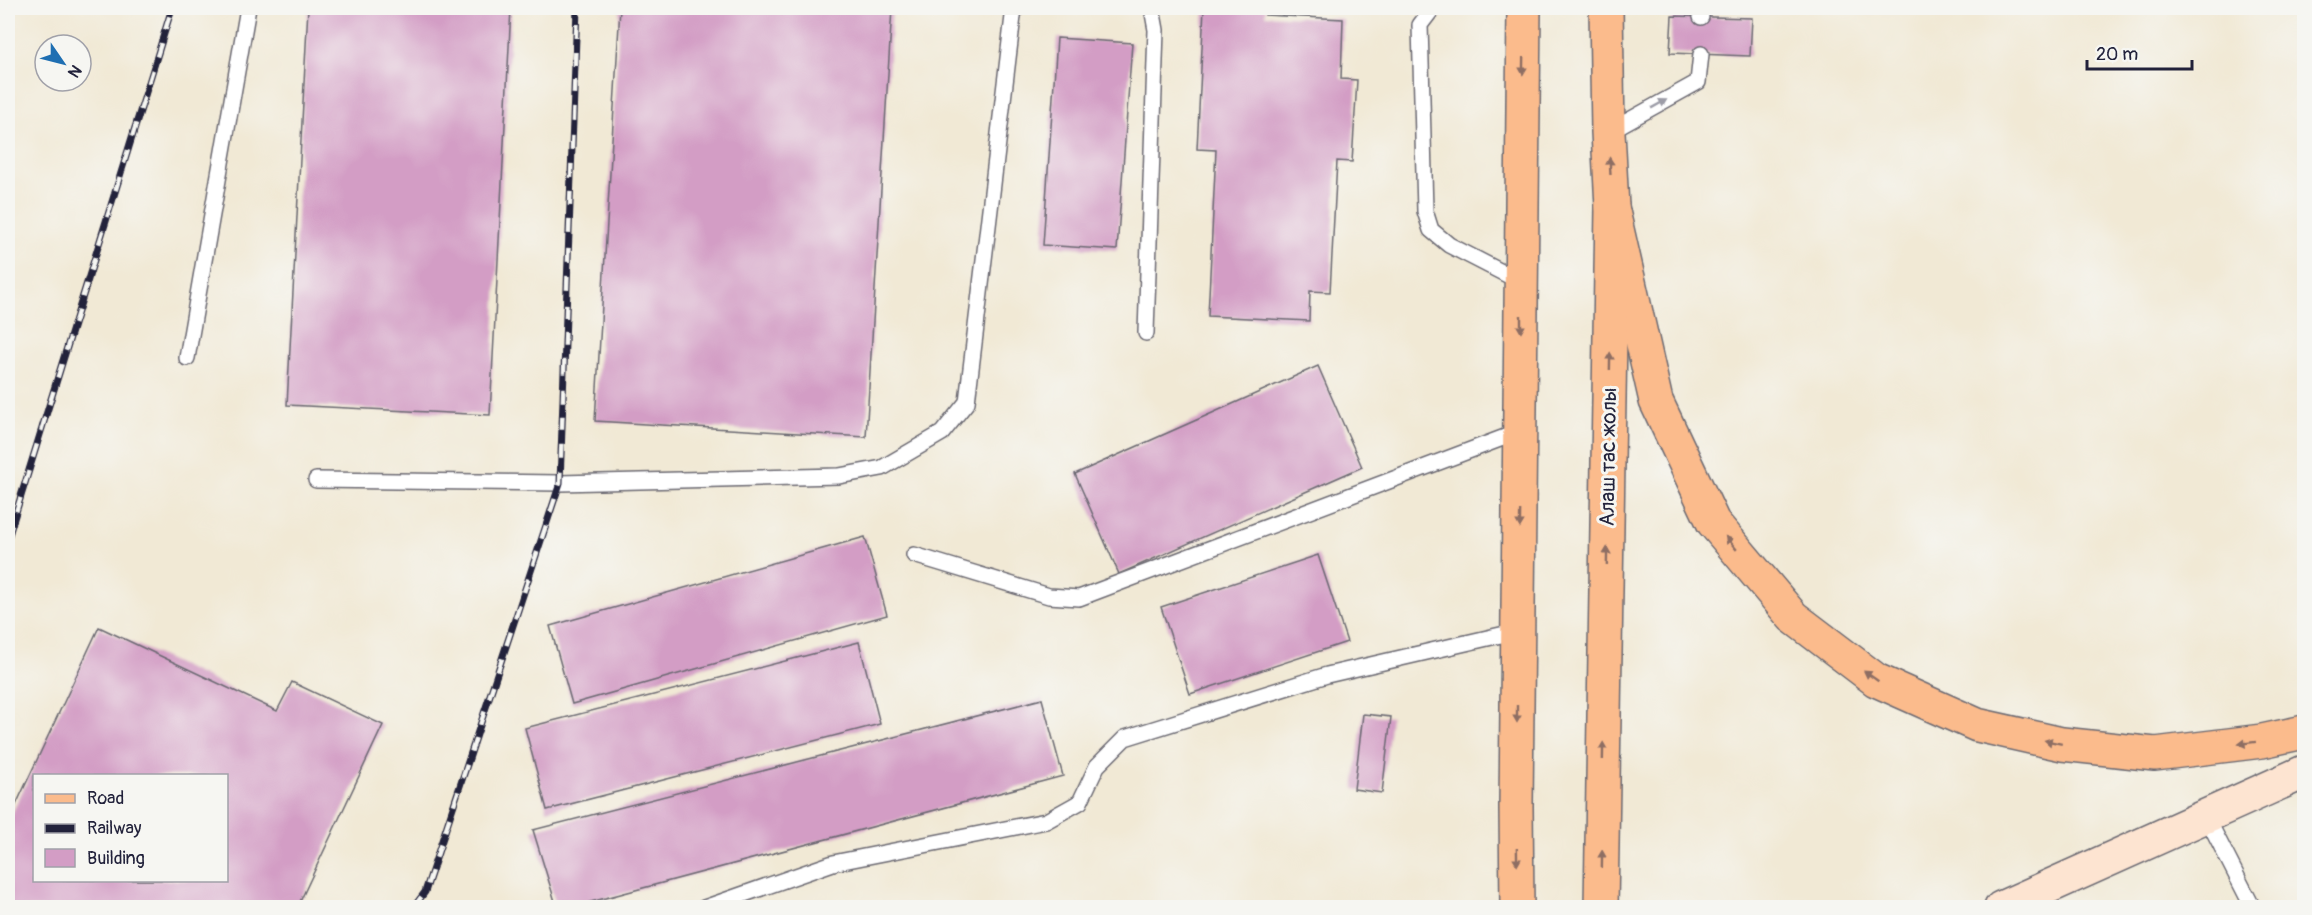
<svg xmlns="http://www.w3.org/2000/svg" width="2312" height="915" font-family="Pangolin,sans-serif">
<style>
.building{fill:#d39dc5;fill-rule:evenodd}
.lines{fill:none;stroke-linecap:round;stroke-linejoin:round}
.service-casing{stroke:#6a6871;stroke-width:18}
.secondary-casing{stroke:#6a6871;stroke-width:36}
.primary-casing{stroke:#6a6871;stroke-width:36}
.service{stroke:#fff;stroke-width:15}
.secondary{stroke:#fde4d1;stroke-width:33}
.primary{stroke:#fbbb8c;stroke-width:33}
.rail-casing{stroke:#22223b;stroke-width:7}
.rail{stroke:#f6f6f2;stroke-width:4.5;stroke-dasharray:14;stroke-linecap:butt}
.oneway{fill:#8e6e64}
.oneway2{fill:#9c9ca7}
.labels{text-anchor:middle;stroke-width:6;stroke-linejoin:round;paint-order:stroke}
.street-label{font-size:21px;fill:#22223b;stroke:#f6f6f2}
</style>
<rect width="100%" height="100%" fill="#f6f6f2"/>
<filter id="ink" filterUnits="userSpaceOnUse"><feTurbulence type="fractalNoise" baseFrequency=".0167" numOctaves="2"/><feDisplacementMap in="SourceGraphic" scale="12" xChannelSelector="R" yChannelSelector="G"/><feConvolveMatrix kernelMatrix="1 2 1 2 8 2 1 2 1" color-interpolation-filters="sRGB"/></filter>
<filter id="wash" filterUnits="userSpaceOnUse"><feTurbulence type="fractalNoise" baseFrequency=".008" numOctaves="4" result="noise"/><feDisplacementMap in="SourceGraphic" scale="24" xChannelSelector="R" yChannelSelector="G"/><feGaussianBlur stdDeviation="1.35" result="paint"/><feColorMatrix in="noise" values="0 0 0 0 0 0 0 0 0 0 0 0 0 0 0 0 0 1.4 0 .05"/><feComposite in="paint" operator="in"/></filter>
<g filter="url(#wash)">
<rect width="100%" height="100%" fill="#f1e9d5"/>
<g id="blocks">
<g class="building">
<polygon points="308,8 511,8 490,415 287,405"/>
<polygon points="620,8 892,8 866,437 595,421"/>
<polygon points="1204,8 1266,8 1265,15 1343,19 1341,79 1357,80 1352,162 1337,161 1330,292 1310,291 1309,321 1208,316 1216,150 1197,149"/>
<polygon points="1672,16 1752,18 1750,56 1670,53"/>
<polygon points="1057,38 1132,43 1117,250 1043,245"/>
<polygon points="1318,366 1362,467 1119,574 1075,474"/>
<polygon points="865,537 887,615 572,704 550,626"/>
<polygon points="1318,555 1347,642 1190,694 1161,607"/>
<path d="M99 627 277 711 292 682 383 725 297 908H8V822ZM34 776H226V880H34Z"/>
<polygon points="859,642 880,724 547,810 525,728"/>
<polygon points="1042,699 1063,776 568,908 557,908 533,830"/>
<polygon points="1363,714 1391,717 1382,793 1354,789"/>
</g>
</g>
</g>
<g filter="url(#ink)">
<use href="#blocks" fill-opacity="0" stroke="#6a6871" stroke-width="1.5"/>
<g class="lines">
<defs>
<g id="service">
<polyline points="1433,8 1420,25 1425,211 1431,230 1449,245 1521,282"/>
<polyline points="1700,8 1701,17"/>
<polyline points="1608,132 1698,82 1701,54"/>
<polyline points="1146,333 1156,30 1152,8"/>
<polyline points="187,358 248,8"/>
<polyline points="316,480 560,483 839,476 882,468 942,433 967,402 1014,8"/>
<polyline points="914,555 1049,596 1079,598 1521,431"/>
<polyline points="2206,816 2253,908"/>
<polyline points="704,908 833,863 1046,821 1080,802 1097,766 1125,738 1327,675 1518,631"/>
</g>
<polyline id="secondary" points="2001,908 2304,772"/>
<g id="primary">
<polyline points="1612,207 1656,401 1713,522 1793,617 1876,680 1977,725 2062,744 2155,754 2262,741 2304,732"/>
<polyline points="1517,908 1516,807 1524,8"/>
<polyline points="1601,908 1612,207 1608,132 1606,8"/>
</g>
</defs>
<use href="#service" class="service-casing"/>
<use href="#secondary" class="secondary-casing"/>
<use href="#primary" class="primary-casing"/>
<use href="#service" class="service"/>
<use href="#secondary" class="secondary"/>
<use href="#primary" class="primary"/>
<defs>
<g id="rail">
<polyline points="8,538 172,8"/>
<polyline points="413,908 425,892 560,483 577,8"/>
</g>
</defs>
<use href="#rail" class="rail-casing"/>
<use href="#rail" class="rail"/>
</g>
<defs><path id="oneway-solid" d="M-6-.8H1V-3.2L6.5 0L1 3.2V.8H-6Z" transform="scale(1.5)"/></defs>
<g class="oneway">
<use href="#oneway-solid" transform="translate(1523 66) rotate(91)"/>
<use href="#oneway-solid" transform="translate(1610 166) rotate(-93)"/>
<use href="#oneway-solid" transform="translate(1521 324) rotate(90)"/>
<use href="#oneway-solid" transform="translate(1610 361) rotate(-89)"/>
<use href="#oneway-solid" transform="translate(1520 519) rotate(91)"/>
<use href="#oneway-solid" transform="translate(1731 543) rotate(-130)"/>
<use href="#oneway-solid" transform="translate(1607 556) rotate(-89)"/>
<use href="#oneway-solid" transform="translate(1871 676) rotate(-145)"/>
<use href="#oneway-solid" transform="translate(1517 714) rotate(90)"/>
<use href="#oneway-solid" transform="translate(2053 742) rotate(-168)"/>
<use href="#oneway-solid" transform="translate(2247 743) rotate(173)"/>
<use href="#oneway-solid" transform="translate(1603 751) rotate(-89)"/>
<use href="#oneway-solid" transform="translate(1517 857) rotate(89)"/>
<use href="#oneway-solid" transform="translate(1602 859) rotate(-89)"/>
</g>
<use class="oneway2" href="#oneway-solid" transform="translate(1659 104) rotate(-29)"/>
</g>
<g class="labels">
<g class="street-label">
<text transform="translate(1608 457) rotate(-89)" y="7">Алаш тас жолы</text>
</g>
</g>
<rect width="2312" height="915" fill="none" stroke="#f6f6f2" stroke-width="30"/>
<rect x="33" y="774" width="195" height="108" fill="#f6f6f2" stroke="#a1a1a9" stroke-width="1.5"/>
<rect x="45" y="794" width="30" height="9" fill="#fbbb8c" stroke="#a1a1a9" stroke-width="1.5"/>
<text x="87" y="804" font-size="18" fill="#22223b">Road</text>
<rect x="45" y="824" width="30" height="9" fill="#22223b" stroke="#a1a1a9" stroke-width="1.5"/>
<text x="87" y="834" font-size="18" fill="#22223b">Railway</text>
<rect x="45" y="849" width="30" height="18" fill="#d39dc5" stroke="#a1a1a9" stroke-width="1.5"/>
<text x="87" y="864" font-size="18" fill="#22223b">Building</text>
<g transform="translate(63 63) rotate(125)"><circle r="28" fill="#f6f6f2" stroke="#a1a1a9" stroke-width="1.5"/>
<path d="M0-4.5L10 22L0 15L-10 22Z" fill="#1f6fb2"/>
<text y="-9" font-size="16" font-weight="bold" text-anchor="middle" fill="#22223b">N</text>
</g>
<path d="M2087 60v9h105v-9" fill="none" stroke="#22223b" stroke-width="3"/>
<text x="2096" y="60" font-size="18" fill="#22223b" stroke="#f6f6f2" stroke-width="4.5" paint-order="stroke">20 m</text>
</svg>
